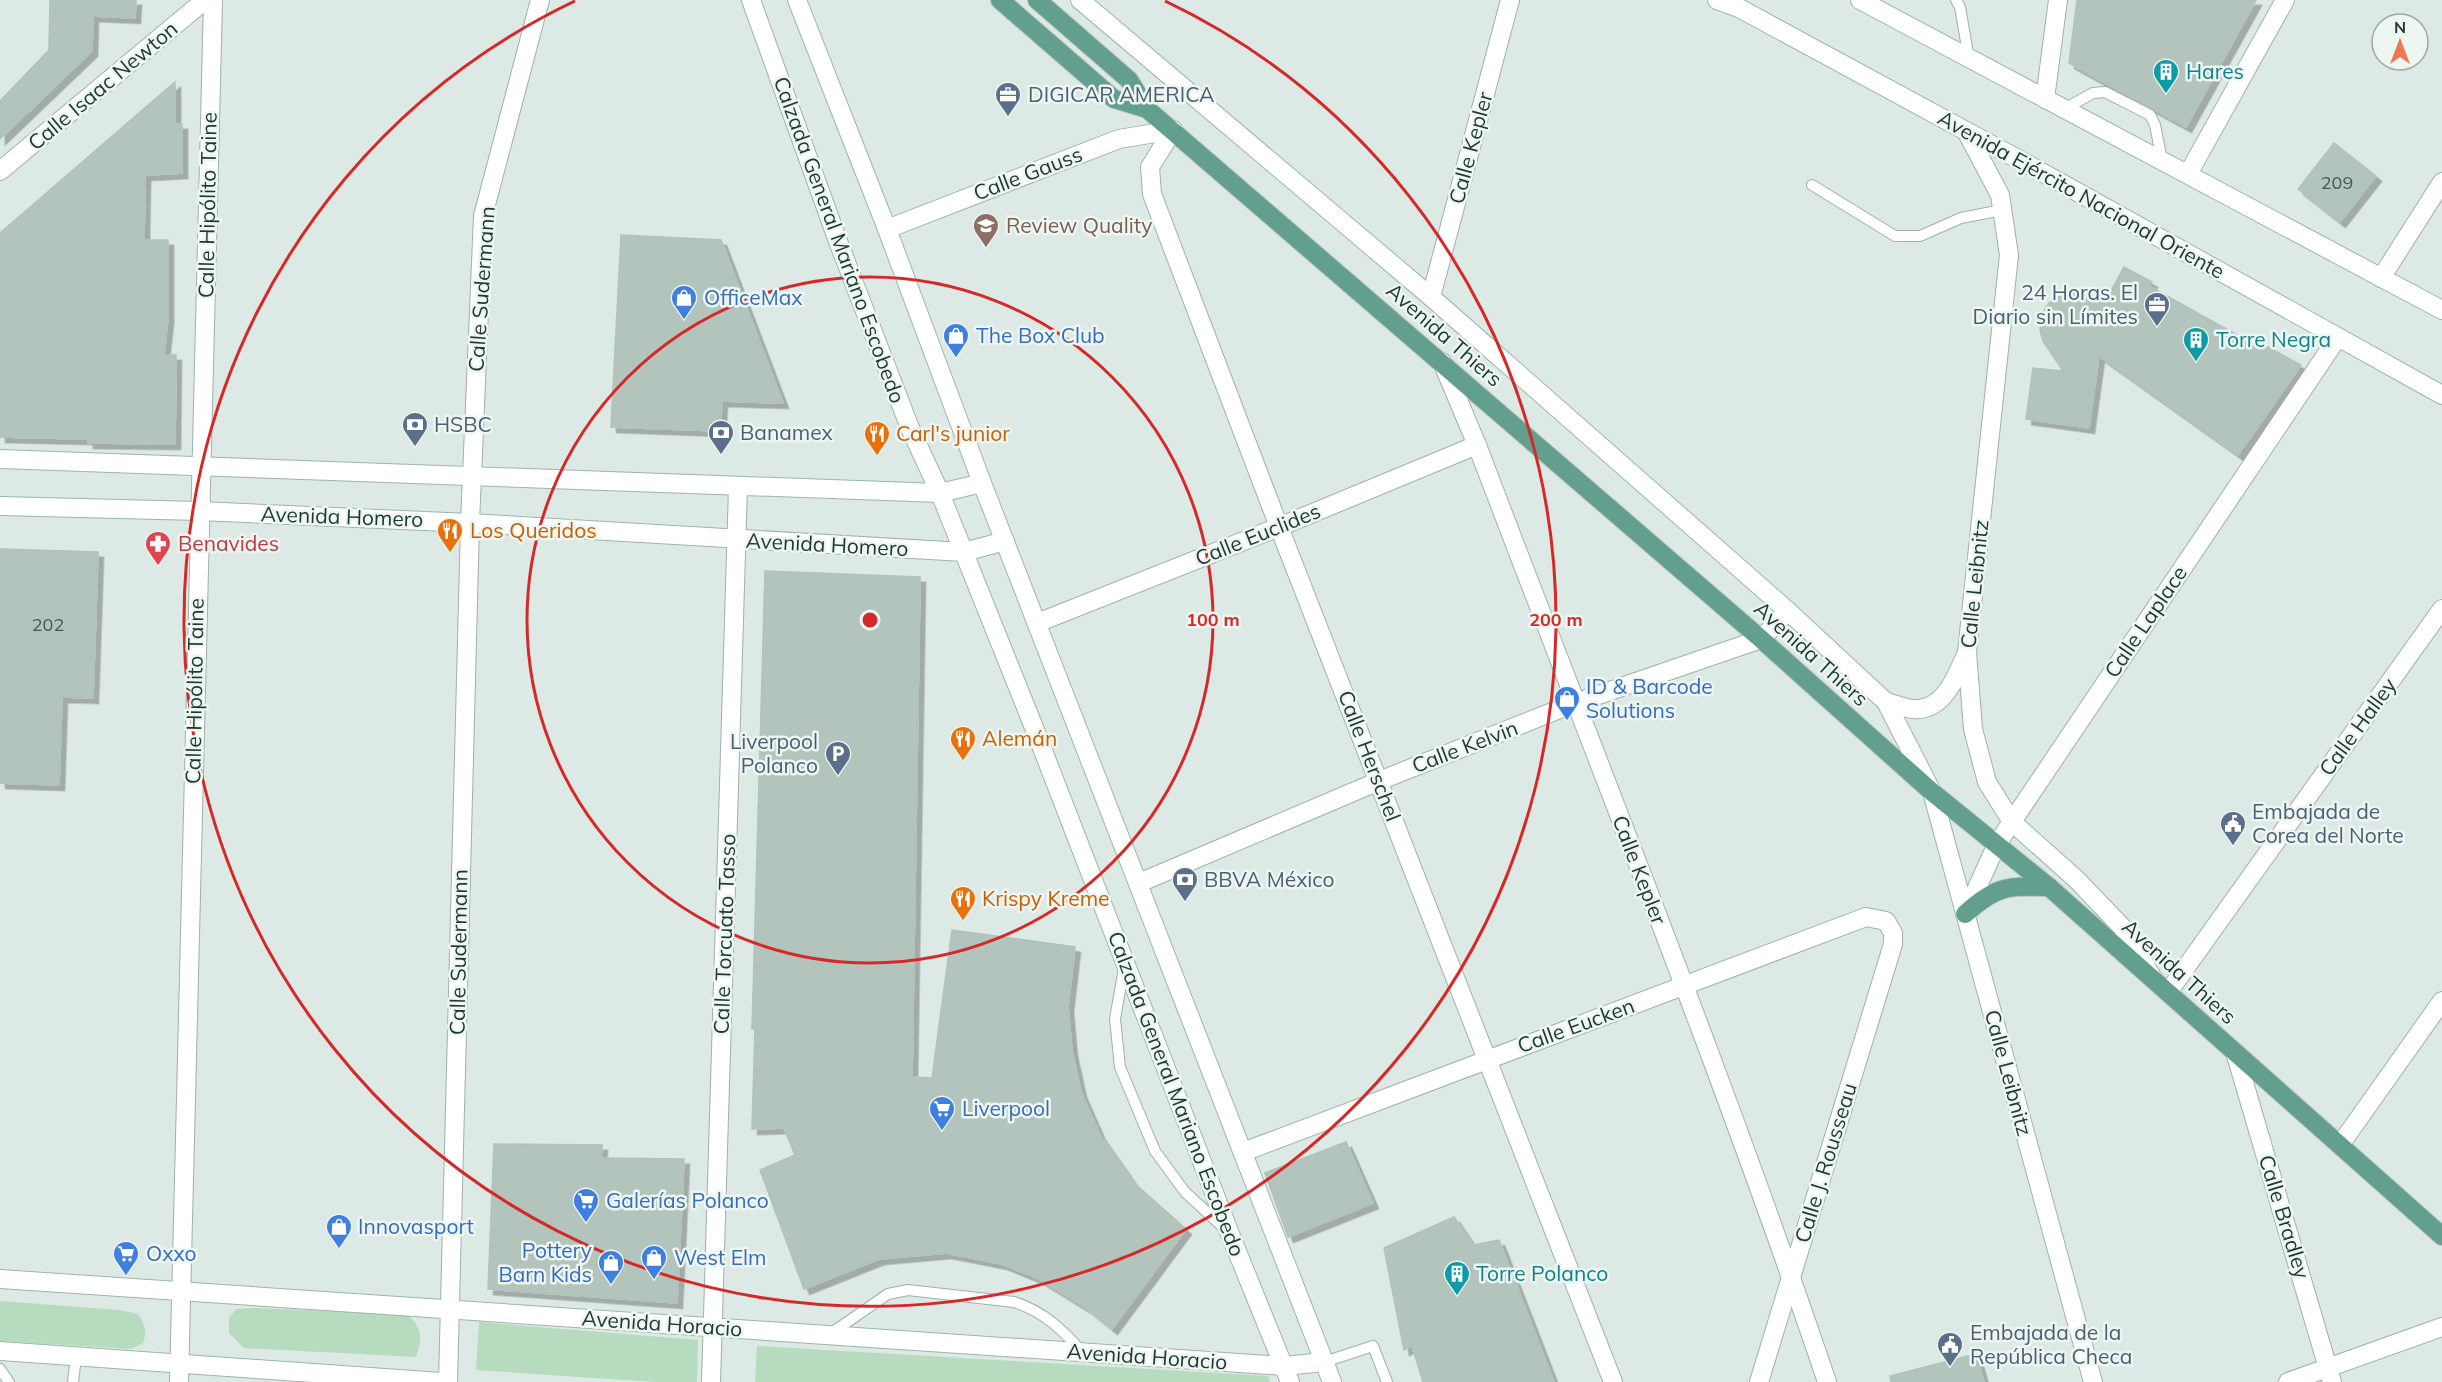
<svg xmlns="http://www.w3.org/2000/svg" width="2442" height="1382" font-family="Mulish,sans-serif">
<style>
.green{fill:#b6dbbf}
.building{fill:#b3c4bc;stroke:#b0c3ba;stroke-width:1.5;filter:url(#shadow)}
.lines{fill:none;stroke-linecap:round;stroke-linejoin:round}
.lane-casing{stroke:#a0b0ab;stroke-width:12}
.street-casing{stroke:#a0b0ab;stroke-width:20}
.secondary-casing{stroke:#9db5ab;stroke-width:20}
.primary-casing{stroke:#bcc3c1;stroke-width:20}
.lane{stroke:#fff;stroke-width:10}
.street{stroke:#fff;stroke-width:18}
.secondary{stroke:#fff;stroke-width:18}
.primary{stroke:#629f8e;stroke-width:18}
.ring{fill:none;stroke:#d62828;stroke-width:3}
.labels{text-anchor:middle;stroke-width:5;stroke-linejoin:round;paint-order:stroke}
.number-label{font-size:18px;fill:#445b54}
.culture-label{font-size:21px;fill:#0d838f;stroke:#edf6f1;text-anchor:start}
.street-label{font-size:21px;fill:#1f3831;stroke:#edf6f1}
.service-label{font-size:21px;fill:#4e5e75;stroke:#edf6f1;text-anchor:start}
.education-label{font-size:21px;fill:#785e54;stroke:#edf6f1;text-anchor:start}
.shop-label{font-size:21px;fill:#366cbe;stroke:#edf6f1;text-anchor:start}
.food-label{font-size:21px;fill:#c56008;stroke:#edf6f1;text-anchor:start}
.health-label{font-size:21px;fill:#be3a42;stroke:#edf6f1;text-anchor:start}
.centre{fill:#d62828;stroke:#edf6f1;stroke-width:3}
.ring-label{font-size:18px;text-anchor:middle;font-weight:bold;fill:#d62828;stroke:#edf6f1;stroke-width:5;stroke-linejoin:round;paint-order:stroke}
</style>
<defs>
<filter id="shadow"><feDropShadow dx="5.5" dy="5.5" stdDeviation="0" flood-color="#0004"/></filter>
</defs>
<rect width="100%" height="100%" fill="#dde9e4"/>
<g class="green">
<path d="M0 1301 119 1310 138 1314C145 1325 147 1331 143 1343L131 1349 0 1341Z"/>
<path d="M251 1308 408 1314C422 1330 423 1337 416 1357L244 1348 229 1333V1317L237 1309Z"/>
<polygon points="479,1322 698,1340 697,1382 656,1382 476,1370"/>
<polygon points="757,1346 1268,1376 1270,1382 755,1382"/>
</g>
<g class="building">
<polygon points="50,0 136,0 135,18 93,16 92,51 0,139 0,101 49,50"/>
<polygon points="2077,0 2256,0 2186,127 2069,63"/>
<polygon points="175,82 175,124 182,124 182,173 145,175 144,240 168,240 168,318 164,355 176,355 175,444 88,443 88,439 0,437 0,233"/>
<polygon points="2334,143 2376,176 2340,222 2298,189"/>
<polygon points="621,235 721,240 783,403 722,401 720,431 611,427"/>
<polygon points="2124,267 2152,282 2149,286 2255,345 2257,341 2301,365 2238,455 2099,356 2089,428 2026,419 2033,368 2063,371 2043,341 2040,330 2043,312 2049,303 2058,297 2069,293 2088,295 2104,304"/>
<polygon points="0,549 98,552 93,698 62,697 59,785 0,783"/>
<polygon points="765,571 920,577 912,1077 932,1078 952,930 1075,947 1068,1007 1072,1051 1081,1092 1100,1135 1133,1182 1186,1229 1112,1329 1086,1308 1039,1279 1002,1264 946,1253 879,1259 804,1289 760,1170 795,1155 784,1128 752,1129 755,1029 752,1029"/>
<polygon points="1346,1142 1373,1203 1288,1237 1265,1173"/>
<polygon points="494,1144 602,1145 601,1158 684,1159 677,1303 488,1289"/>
<polygon points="1454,1217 1473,1245 1499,1240 1554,1382 1423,1382 1412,1346 1404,1350 1384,1248"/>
<polygon points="1976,1354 1984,1382 1891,1382 1890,1376"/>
</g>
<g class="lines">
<defs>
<g id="lane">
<polyline points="1956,0 1960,7 1969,59"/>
<polyline points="2064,109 2093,93 2105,92 2150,115 2155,125 2162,160"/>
<polyline points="1812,185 1895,236 1920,236 1961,218 2002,210"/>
<polyline points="1124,968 1115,1019 1120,1067 1155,1151 1185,1192 1225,1229"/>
<path d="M830 1334 888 1294 908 1290 1014 1302C1043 1311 1063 1330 1083 1353"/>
<polyline points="1324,1362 1373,1346 1387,1382"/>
<polyline points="0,1369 9,1382"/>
<polyline points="73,1382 76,1357"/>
</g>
<g id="street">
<polyline points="2045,99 2058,0"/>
<polyline points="1173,130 1150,167 1152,194 1279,527 1613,1382"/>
<polyline points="1966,131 2000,195 2009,255 1967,652 1973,729 1987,782 2012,822 2076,879 2122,927 2151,975"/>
<polyline points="0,171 205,0"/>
<polyline points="2188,174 2285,0"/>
<polyline points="887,229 1119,139 1173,130"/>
<polyline points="2381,278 2442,182"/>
<polyline points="1431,297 1510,0"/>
<path d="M1442 362 1477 445C1595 756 1720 1066 1827 1382"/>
<polyline points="1037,623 1279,527 1477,445"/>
<polyline points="1139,883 1379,781 1575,703 1761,639 1788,611"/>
<polyline points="1965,914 1997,844 2338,337"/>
<polyline points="2169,991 2442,609"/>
<polyline points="2235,1052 2332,1382"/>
<polyline points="2340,1145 2442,1001"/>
<polyline points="1243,1152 1866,917 1886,921 1893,933 1893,944 1759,1382"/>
<polyline points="179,1382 213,0"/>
<polyline points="448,1382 470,523 483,216 540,0"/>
<polyline points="711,1382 738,487"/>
<polyline points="2288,1382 2442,1327"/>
</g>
<g id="secondary">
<polyline points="751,0 839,244 910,428 940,493 1037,735 1230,1234 1290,1382"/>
<polyline points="797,0 887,229 982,483 1332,1382"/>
<polyline points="1080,0 1431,297 1788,611 1886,702 1932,792 2093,1382"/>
<polyline points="1717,0 1739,8 2027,164 2442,395"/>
<polyline points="1860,0 2442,310"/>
<polyline points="0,459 940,493 982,483"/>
<polyline points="0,506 199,511 470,523 964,552 1005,541"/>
<path d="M1886 702C1895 704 1904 708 1913 709 1944 712 1957 675 1967 652"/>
<polyline points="0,1279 1284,1366 1324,1362"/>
<polyline points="0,1351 441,1382"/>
</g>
<g id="primary">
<polyline points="1000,0 1114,99 1147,109"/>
<polyline points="1037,0 1129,80 1147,109 1761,639 1932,792 2049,887 2442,1236"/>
<path d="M1965 914C1997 885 2008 886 2049 887"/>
</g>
</defs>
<use href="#lane" class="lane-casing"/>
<use href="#street" class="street-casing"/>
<use href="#secondary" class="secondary-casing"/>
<use href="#primary" class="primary-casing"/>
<use href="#lane" class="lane"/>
<use href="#street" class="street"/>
<use href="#secondary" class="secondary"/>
<use href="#primary" class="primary"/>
</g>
<g class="ring">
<circle cx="870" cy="620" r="343"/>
<path d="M1165 1A686 686 0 1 1 575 1"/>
</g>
<defs>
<symbol id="building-pin" viewBox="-11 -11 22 30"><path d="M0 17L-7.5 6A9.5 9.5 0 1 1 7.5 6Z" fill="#0f9aa8" stroke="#edf6f1"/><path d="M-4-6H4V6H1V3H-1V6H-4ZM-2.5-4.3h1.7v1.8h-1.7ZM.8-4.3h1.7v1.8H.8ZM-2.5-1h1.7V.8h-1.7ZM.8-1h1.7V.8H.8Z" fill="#fff"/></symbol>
<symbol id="office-pin" viewBox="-11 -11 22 30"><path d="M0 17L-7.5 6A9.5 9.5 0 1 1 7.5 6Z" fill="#5c6f8a" stroke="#edf6f1"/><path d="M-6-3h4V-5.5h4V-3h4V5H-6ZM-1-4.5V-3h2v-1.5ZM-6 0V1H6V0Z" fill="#fff"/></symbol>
<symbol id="school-pin" viewBox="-11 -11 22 30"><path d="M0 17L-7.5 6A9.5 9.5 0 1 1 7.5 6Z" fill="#8d6e63" stroke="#edf6f1"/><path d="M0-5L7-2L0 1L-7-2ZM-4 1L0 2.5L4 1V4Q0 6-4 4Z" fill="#fff"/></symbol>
<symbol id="shop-pin" viewBox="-11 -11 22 30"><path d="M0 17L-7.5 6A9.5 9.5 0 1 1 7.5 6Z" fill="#3f7fe0" stroke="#edf6f1"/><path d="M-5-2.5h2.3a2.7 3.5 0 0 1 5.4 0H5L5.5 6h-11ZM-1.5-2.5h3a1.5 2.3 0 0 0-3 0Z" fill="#fff"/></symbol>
<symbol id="bank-pin" viewBox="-11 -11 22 30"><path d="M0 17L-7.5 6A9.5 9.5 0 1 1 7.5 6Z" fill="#5c6f8a" stroke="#edf6f1"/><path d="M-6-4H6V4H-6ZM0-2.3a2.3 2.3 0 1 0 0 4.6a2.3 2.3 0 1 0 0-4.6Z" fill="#fff"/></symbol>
<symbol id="restaurant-pin" viewBox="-11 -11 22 30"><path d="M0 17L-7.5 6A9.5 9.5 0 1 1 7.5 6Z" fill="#e8710a" stroke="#edf6f1"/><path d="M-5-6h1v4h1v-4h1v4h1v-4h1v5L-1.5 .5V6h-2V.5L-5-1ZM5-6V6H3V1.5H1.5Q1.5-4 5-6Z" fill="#fff"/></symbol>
<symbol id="pharmacy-pin" viewBox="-11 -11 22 30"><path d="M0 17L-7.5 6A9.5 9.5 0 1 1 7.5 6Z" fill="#e0444e" stroke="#edf6f1"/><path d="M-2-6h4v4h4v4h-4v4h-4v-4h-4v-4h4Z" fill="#fff"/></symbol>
<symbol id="parking-pin" viewBox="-11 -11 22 30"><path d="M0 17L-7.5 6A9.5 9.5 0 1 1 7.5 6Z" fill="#5c6f8a" stroke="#edf6f1"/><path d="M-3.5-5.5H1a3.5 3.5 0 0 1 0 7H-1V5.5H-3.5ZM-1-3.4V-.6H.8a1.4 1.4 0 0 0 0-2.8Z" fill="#fff"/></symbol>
<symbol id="civic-pin" viewBox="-11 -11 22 30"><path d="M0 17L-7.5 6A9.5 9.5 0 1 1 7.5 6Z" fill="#5c6f8a" stroke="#edf6f1"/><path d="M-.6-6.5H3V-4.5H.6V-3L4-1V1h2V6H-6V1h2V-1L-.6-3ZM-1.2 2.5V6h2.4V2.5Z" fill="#fff"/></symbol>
<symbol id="supermarket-pin" viewBox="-11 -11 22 30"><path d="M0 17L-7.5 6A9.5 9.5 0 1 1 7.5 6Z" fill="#3f7fe0" stroke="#edf6f1"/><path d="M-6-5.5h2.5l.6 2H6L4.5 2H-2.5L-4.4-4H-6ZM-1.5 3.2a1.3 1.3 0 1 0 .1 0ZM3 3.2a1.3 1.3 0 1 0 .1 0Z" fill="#fff"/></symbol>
</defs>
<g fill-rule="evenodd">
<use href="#building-pin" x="2151" y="57" width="30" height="40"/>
<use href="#office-pin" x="993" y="80" width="30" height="40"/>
<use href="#school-pin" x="971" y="211" width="30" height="40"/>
<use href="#shop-pin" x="669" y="283" width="30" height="40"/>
<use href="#office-pin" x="2142" y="290" width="30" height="40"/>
<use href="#shop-pin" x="941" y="321" width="30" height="40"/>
<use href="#building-pin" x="2181" y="325" width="30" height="40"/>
<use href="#bank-pin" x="400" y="410" width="30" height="40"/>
<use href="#bank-pin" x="706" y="418" width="30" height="40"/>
<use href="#restaurant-pin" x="862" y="419" width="30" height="40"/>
<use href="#restaurant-pin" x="435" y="516" width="30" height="40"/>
<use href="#pharmacy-pin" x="143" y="529" width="30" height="40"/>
<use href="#shop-pin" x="1552" y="684" width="30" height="40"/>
<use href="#restaurant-pin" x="948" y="724" width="30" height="40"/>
<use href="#parking-pin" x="823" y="739" width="30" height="40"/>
<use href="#civic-pin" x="2218" y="809" width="30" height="40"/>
<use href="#bank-pin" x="1170" y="865" width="30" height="40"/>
<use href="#restaurant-pin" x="948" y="884" width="30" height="40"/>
<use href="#supermarket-pin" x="927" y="1094" width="30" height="40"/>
<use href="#supermarket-pin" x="571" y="1186" width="30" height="40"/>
<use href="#shop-pin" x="324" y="1212" width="30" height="40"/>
<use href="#supermarket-pin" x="111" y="1239" width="30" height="40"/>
<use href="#shop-pin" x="639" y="1243" width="30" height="40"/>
<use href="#shop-pin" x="596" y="1248" width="30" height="40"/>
<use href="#building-pin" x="1442" y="1259" width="30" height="40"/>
<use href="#civic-pin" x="1935" y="1330" width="30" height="40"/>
</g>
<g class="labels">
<g class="number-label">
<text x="2337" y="189">209</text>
<text x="48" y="631">202</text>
</g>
<g class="culture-label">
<text x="2186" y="79">Hares</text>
<text x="2216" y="347">Torre Negra</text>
<text x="1476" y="1281">Torre Polanco</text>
</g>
<g class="street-label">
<text transform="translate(103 86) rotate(-40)" y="7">Calle Isaac Newton</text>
<text transform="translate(1471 148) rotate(-75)" y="7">Calle Kepler</text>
<text transform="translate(1028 174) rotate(-21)" y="7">Calle Gauss</text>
<text transform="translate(2081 195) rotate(29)" y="7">Avenida Ejército Nacional Oriente</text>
<text transform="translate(208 205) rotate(-89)" y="7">Calle Hipólito Taine</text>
<text transform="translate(839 240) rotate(70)" y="7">Calzada General Mariano Escobedo</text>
<text transform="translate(482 289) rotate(-86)" y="7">Calle Sudermann</text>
<text transform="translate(1444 335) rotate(41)" y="7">Avenida Thiers</text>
<text transform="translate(342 517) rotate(2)" y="7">Avenida Homero</text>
<text transform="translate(1258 535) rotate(-22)" y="7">Calle Euclides</text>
<text transform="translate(827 545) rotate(3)" y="7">Avenida Homero</text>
<text transform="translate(1975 584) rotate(-84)" y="7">Calle Leibnitz</text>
<text transform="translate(2146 622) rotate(-56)" y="7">Calle Laplace</text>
<text transform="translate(1811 654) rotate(42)" y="7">Avenida Thiers</text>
<text transform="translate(195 691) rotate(-89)" y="7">Calle Hipólito Taine</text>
<text transform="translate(2358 727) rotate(-54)" y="7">Calle Halley</text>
<text transform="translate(1465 747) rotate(-21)" y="7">Calle Kelvin</text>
<text transform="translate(1369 756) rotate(69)" y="7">Calle Herschel</text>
<text transform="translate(1639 870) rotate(69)" y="7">Calle Kepler</text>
<text transform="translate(725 934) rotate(-88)" y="7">Calle Torcuato Tasso</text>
<text transform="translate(459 952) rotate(-89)" y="7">Calle Sudermann</text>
<text transform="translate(2179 972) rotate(42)" y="7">Avenida Thiers</text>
<text transform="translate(1576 1026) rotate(-20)" y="7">Calle Eucken</text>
<text transform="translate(2008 1073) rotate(75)" y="7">Calle Leibnitz</text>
<text transform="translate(1176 1094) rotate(69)" y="7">Calzada General Mariano Escobedo</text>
<text transform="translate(1826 1163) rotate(-73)" y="7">Calle J. Rousseau</text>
<text transform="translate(2284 1217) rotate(73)" y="7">Calle Bradley</text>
<text transform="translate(662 1324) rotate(4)" y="7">Avenida Horacio</text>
<text transform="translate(1147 1357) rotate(4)" y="7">Avenida Horacio</text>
</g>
<g class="service-label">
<text x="1028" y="102">DIGICAR AMERICA</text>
<text x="2138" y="300" text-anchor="end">24 Horas. El<tspan x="2138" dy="24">Diario sin Límites</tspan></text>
<text x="434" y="432">HSBC</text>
<text x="740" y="440">Banamex</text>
<text x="818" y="749" text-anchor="end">Liverpool<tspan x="818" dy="24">Polanco</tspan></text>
<text x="2252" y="819">Embajada de<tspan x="2252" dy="24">Corea del Norte</tspan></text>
<text x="1204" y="887">BBVA México</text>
<text x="1970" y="1340">Embajada de la<tspan x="1970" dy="24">República Checa</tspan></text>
</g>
<g class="education-label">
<text x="1006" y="233">Review Quality</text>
</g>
<g class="shop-label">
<text x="704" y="305">OfficeMax</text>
<text x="976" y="343">The Box Club</text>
<text x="1586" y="694">ID &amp; Barcode<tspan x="1586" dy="24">Solutions</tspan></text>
<text x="962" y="1116">Liverpool</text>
<text x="606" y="1208">Galerías Polanco</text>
<text x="358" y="1234">Innovasport</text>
<text x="592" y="1258" text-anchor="end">Pottery<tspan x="592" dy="24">Barn Kids</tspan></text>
<text x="146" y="1261">Oxxo</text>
<text x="674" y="1265">West Elm</text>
</g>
<g class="food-label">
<text x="896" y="441">Carl's junior</text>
<text x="470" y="538">Los Queridos</text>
<text x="982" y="746">Alemán</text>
<text x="982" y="906">Krispy Kreme</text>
</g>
<g class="health-label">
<text x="178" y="551">Benavides</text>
</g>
</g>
<circle cx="870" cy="620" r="9" class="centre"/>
<g class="ring-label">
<text x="1213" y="626">100 m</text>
<text x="1556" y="626">200 m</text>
</g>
<g transform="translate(2400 42)"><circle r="28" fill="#edf6f1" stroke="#9baaa4" stroke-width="1.5"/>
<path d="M0-4.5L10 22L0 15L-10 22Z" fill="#f17653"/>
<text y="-9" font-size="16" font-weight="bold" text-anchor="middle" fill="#1f3831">N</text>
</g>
</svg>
